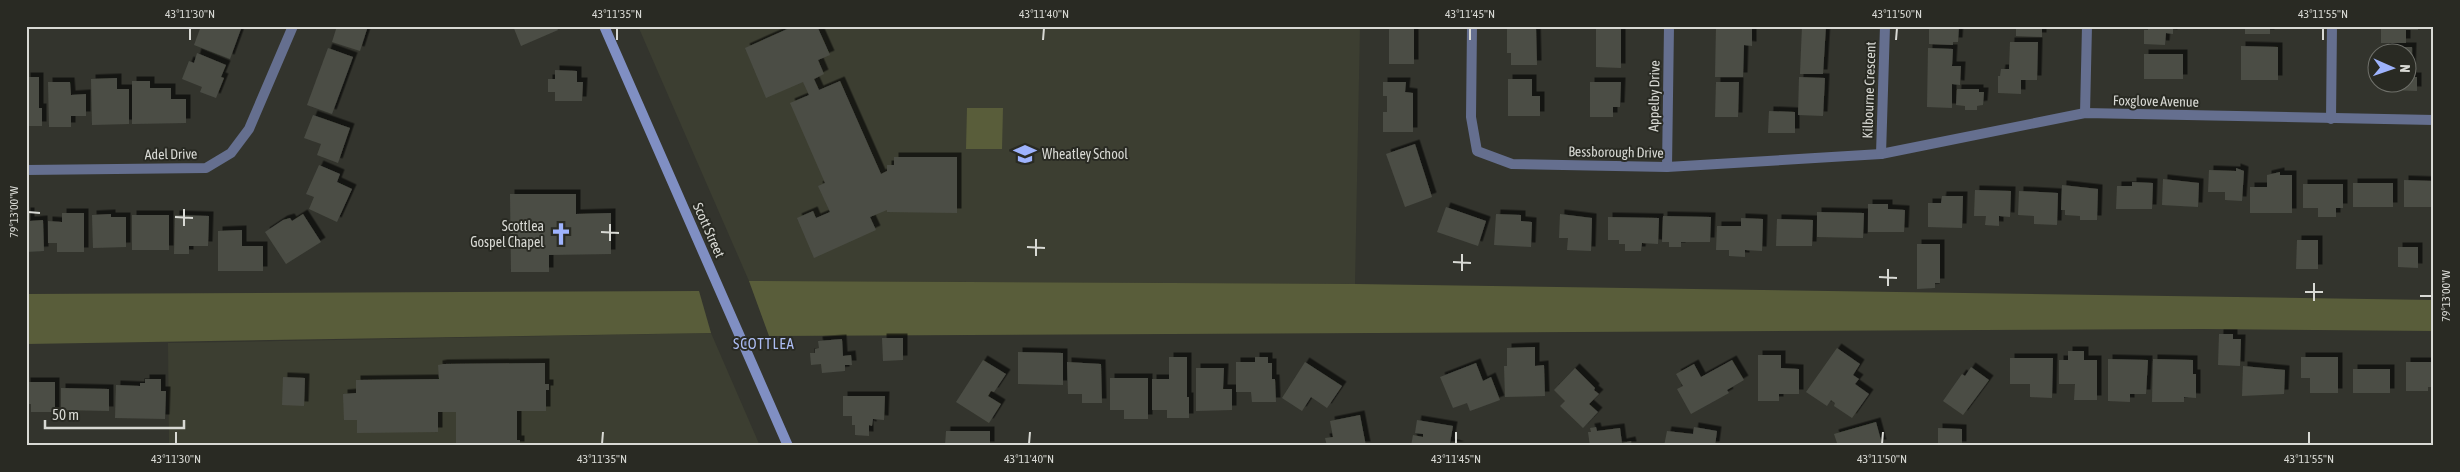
<svg xmlns="http://www.w3.org/2000/svg" width="2460" height="472" font-family="'Asap Condensed',sans-serif">
<style>
.built{fill:#3c3e31}
.green{fill:#595d3a}
.building{fill:#4b4d45;filter:url(#shadow)}
.lines{fill:none;stroke-linecap:round;stroke-linejoin:round}
.minor{stroke:#656f8f;stroke-width:10}
.secondary{stroke:#808fc3;stroke-width:10}
.ticks{fill:none;stroke:#d8d9d4;stroke-width:2}
.labels{text-anchor:middle;stroke-width:4;stroke-linejoin:round;paint-order:stroke}
.street-label{font-size:14px;fill:#d8d9d4;stroke:#292a23}
.poi-label{font-size:14px;fill:#d8d9d4;stroke:#292a23;text-anchor:start}
.neighbourhood-label{font-size:15px;letter-spacing:1px;fill:#adbdf4;stroke:#292a23}
.neatline{fill:none;stroke:#d8d9d4;stroke-width:2}
.ticks-label{font-size:12px;text-anchor:middle;fill:#d8d9d4}
</style>
<defs>
<filter id="shadow"><feDropShadow dx="4.5" dy="-4.5" stdDeviation="0" flood-color="#0009"/></filter>
</defs>
<rect width="100%" height="100%" fill="#33342d"/>
<g class="built">
<polygon points="638,26 1360,26 1355,284 749,281"/>
<polygon points="711,333 760,446 169,446 168,343"/>
</g>
<g class="green">
<polygon points="967,108 1003,108 1002,149 966,149"/>
<polygon points="749,281 1355,284 2434,300 2434,331 2202,329 769,336"/>
<polygon points="699,291 711,333 26,344 26,294"/>
</g>
<g class="building">
<polygon points="201,26 242,26 230,59 194,45"/>
<polygon points="337,26 368,26 360,51 332,42"/>
<polygon points="513,26 556,26 558,30 521,46"/>
<polygon points="794,26 817,26 830,55 818,60 824,74 814,79 819,90 840,81 881,174 887,171 887,165 894,165 894,157 957,157 957,213 887,212 887,210 870,217 876,230 814,258 797,218 813,211 816,218 830,212 818,186 825,183 790,103 809,95 803,82 766,98 745,48"/>
<rect x="1389" y="26" width="25" height="38"/>
<polygon points="1507,26 1536,26 1537,65 1511,65 1511,53 1507,53"/>
<polygon points="1596,26 1621,26 1621,68 1596,67"/>
<polygon points="1716,26 1752,26 1752,46 1744,45 1743,77 1715,77"/>
<polygon points="1802,26 1826,26 1823,74 1800,74"/>
<polygon points="1929,26 1959,26 1958,42 1953,42 1953,45 1929,44"/>
<polygon points="2016,26 2042,26 2042,37 2016,36"/>
<polygon points="2148,26 2173,26 2173,34 2166,33 2165,45 2144,44 2144,30 2148,30"/>
<rect x="2245" y="26" width="25" height="8"/>
<polygon points="2381,26 2418,26 2418,30 2406,30 2406,43 2381,43"/>
<polygon points="2010,42 2038,42 2037,80 2021,80 2021,94 1998,93 1998,76 2000,76 2001,69 2009,69"/>
<polygon points="2241,46 2278,47 2278,80 2241,80"/>
<polygon points="2385,47 2412,47 2411,77 2417,77 2417,91 2391,90 2391,82 2408,82 2408,52 2385,52"/>
<polygon points="328,48 353,57 332,114 307,105"/>
<polygon points="1928,48 1953,49 1952,66 1961,66 1960,85 1952,84 1952,108 1927,107"/>
<polygon points="197,53 226,65 221,77 224,78 216,98 200,92 202,87 182,79 189,61 194,63"/>
<rect x="2144" y="54" width="39" height="25"/>
<polygon points="555,70 577,71 577,82 583,82 582,101 555,101 555,92 548,92 548,79 555,79"/>
<polygon points="26,77 39,77 39,108 42,108 42,126 26,126"/>
<polygon points="1799,77 1825,78 1823,116 1798,115"/>
<polygon points="117,78 117,89 129,89 129,124 92,125 91,79"/>
<polygon points="1508,79 1532,79 1532,96 1540,96 1540,116 1508,116"/>
<polygon points="132,81 150,81 150,88 171,88 171,99 186,99 186,123 132,124"/>
<polygon points="48,82 70,82 71,95 86,94 86,116 71,116 71,127 49,127"/>
<polygon points="1383,82 1406,82 1405,92 1413,93 1413,132 1383,132 1383,112 1387,112 1387,96 1383,96"/>
<polygon points="1590,82 1621,82 1620,107 1613,107 1613,117 1590,117"/>
<polygon points="1716,82 1739,82 1738,117 1715,117"/>
<polygon points="1957,89 1979,89 1979,92 1984,92 1983,105 1977,106 1977,110 1965,110 1965,106 1956,105"/>
<polygon points="1769,111 1795,112 1795,133 1768,133"/>
<polygon points="313,115 350,128 338,163 317,155 321,144 304,138"/>
<polygon points="1415,144 1432,197 1405,207 1386,154"/>
<polygon points="319,165 340,174 337,182 352,189 337,222 309,209 314,197 306,194"/>
<polygon points="2236,168 2244,171 2242,201 2225,200 2225,192 2208,192 2209,170 2236,171"/>
<polygon points="2280,172 2280,175 2292,175 2292,213 2250,213 2250,187 2267,187 2267,175"/>
<polygon points="2163,179 2199,183 2198,207 2162,205"/>
<polygon points="2404,180 2434,181 2434,207 2404,207"/>
<polygon points="2132,182 2153,183 2152,209 2116,209 2117,186 2132,186"/>
<rect x="2353" y="183" width="40" height="24"/>
<polygon points="2303,184 2343,184 2343,208 2336,208 2336,217 2318,217 2318,208 2303,208"/>
<polygon points="2062,185 2098,189 2097,220 2080,220 2080,216 2065,215 2065,210 2061,210"/>
<polygon points="1975,190 2011,191 2010,217 1999,216 1999,226 1985,225 1986,216 1974,216"/>
<polygon points="2019,191 2058,193 2057,225 2034,224 2034,216 2018,215"/>
<polygon points="510,194 576,194 576,214 611,213 611,254 549,255 549,272 511,272"/>
<polygon points="1942,196 1963,196 1962,228 1928,227 1928,203 1941,203"/>
<polygon points="1868,204 1888,204 1888,209 1905,210 1904,232 1868,232"/>
<polygon points="1446,207 1486,221 1478,246 1437,232"/>
<polygon points="26,212 30,212 30,221 43,220 44,251 26,252"/>
<polygon points="1817,212 1864,213 1863,238 1817,237"/>
<polygon points="62,213 84,213 84,252 57,252 57,243 48,243 48,221 62,222"/>
<polygon points="111,214 111,217 126,217 126,247 93,248 92,215"/>
<polygon points="303,214 321,242 286,264 265,232 283,220 290,218 292,221"/>
<polygon points="1496,214 1521,215 1521,221 1532,222 1531,247 1494,245"/>
<polygon points="1560,214 1592,218 1591,251 1567,250 1568,238 1559,238"/>
<rect x="132" y="215" width="37" height="35"/>
<polygon points="175,215 209,216 208,246 189,246 189,254 174,254"/>
<polygon points="1663,216 1711,217 1710,242 1681,242 1681,247 1669,247 1669,242 1662,242"/>
<polygon points="1608,217 1659,218 1658,244 1642,243 1641,251 1625,251 1625,244 1619,244 1619,240 1608,240"/>
<polygon points="1741,218 1763,219 1762,251 1745,250 1745,257 1729,256 1729,250 1716,250 1717,226 1741,226"/>
<polygon points="1777,219 1813,220 1812,246 1776,246"/>
<polygon points="242,230 242,246 263,246 263,271 218,271 218,231"/>
<polygon points="2297,240 2318,240 2318,269 2296,269"/>
<polygon points="1917,244 1940,244 1940,283 1935,283 1935,288 1917,289"/>
<polygon points="2398,247 2418,247 2418,268 2398,267"/>
<polygon points="2219,334 2233,334 2233,339 2241,339 2240,366 2218,365"/>
<polygon points="882,338 903,338 903,360 883,361"/>
<polygon points="842,339 843,356 851,355 852,365 845,365 845,371 822,373 821,364 811,365 810,353 815,353 815,349 819,348 818,341"/>
<polygon points="1535,347 1535,366 1544,365 1545,396 1505,397 1504,366 1507,366 1507,348"/>
<polygon points="1837,348 1860,364 1853,375 1859,379 1855,384 1869,394 1852,418 1834,406 1835,403 1831,400 1827,406 1806,392"/>
<polygon points="2068,351 2084,351 2084,360 2097,360 2097,400 2074,400 2075,384 2059,384 2059,360 2068,360"/>
<polygon points="1018,352 1063,353 1063,385 1018,384"/>
<polygon points="1758,355 1781,355 1781,368 1799,369 1799,394 1779,394 1779,401 1758,401"/>
<polygon points="1169,357 1187,357 1187,397 1189,397 1189,418 1167,418 1167,410 1152,410 1152,379 1169,379"/>
<polygon points="1255,357 1268,357 1268,363 1272,363 1272,379 1275,379 1276,402 1252,402 1251,392 1236,392 1236,362 1255,362"/>
<polygon points="2301,357 2338,357 2338,393 2310,393 2310,378 2301,378"/>
<polygon points="2010,358 2053,358 2052,398 2030,397 2030,384 2010,384"/>
<polygon points="2108,359 2148,360 2146,394 2130,394 2130,402 2108,401"/>
<polygon points="2153,359 2193,360 2193,374 2196,374 2196,398 2184,397 2184,402 2152,402"/>
<polygon points="983,360 1006,374 994,392 991,391 988,396 1001,404 989,423 956,402"/>
<polygon points="1732,360 1744,380 1727,390 1729,393 1691,414 1677,389 1683,386 1676,374 1694,364 1701,377"/>
<polygon points="1067,362 1101,364 1102,403 1082,403 1082,394 1068,394"/>
<polygon points="1305,362 1342,386 1327,408 1311,397 1302,411 1282,398"/>
<polygon points="2406,362 2434,362 2434,387 2428,387 2428,391 2406,391"/>
<polygon points="545,363 545,384 549,384 549,390 546,390 546,411 517,411 517,440 520,440 520,446 456,446 456,412 438,412 438,432 357,433 357,420 344,420 343,394 356,393 356,380 439,379 438,365 443,364"/>
<polygon points="1476,363 1483,381 1491,377 1500,400 1470,411 1467,403 1453,408 1440,377"/>
<polygon points="2243,366 2285,370 2284,394 2242,396"/>
<polygon points="1971,367 1989,380 1963,415 1943,401 1962,374 1965,376"/>
<polygon points="1196,368 1224,368 1223,389 1232,389 1232,410 1196,411"/>
<polygon points="1575,368 1595,388 1594,390 1599,394 1589,404 1598,412 1583,428 1560,406 1565,401 1554,390"/>
<rect x="2353" y="369" width="37" height="24"/>
<polygon points="283,377 305,378 304,406 282,405"/>
<polygon points="1110,378 1148,378 1148,419 1124,419 1124,410 1110,410"/>
<polygon points="145,379 161,379 161,391 166,391 165,419 115,418 116,385 140,386 140,383 145,383"/>
<polygon points="26,382 55,382 55,412 31,412 31,404 26,404"/>
<polygon points="61,388 109,389 109,411 61,410"/>
<polygon points="843,396 885,396 884,420 873,419 872,426 869,425 869,436 855,435 855,425 852,425 852,416 843,416"/>
<polygon points="1360,415 1366,446 1327,446 1325,438 1333,437 1330,421"/>
<polygon points="1417,420 1453,426 1450,443 1460,446 1411,446 1413,435 1423,437 1423,434 1415,433"/>
<polygon points="1876,422 1882,444 1838,446 1834,434"/>
<polygon points="1596,427 1597,431 1620,428 1622,443 1631,441 1632,446 1590,446 1588,432 1591,432 1590,428"/>
<polygon points="1694,427 1717,431 1715,446 1664,446 1667,431 1693,434"/>
<polygon points="1938,428 1962,429 1962,446 1938,446"/>
<polygon points="946,431 990,431 990,446 945,446"/>
</g>
<g class="lines">
<g class="minor">
<polyline points="1472,26 1471,117 1477,151 1512,164 1667,167 1881,154 2085,113 2434,120"/>
<polyline points="2085,113 2087,26"/>
<polyline points="2331,119 2332,26"/>
<polyline points="1881,154 1885,26"/>
<polyline points="1667,167 1669,26"/>
<polyline points="26,170 206,168 231,153 249,129 293,26"/>
</g>
<polyline class="secondary" points="604,26 788,446"/>
</g>
<path class="ticks" d="M190 40V28M617 40V28M1043 40 1044 28M1470 40V28M1896 40 1897 28M2323 40V28M28 212 40 213M175 217 193 218M184 226V209M601 232 619 233M610 241V224M1027 247 1045 248M1036 256V239M1453 262 1471 263M1462 271V254M1879 277 1897 278M1888 286V269M2305 292H2323M2420 296H2432M2314 301V283M176 444V432M602 444 603 432M1029 444 1030 432M1456 444V432M1882 444 1883 432M2309 444V432"/>
<defs>
<symbol id="school-bare" viewBox="-9 -9 18 18"><path d="M0-5L7-2L0 1L-7-2ZM-4 1L0 2.5L4 1V4Q0 6-4 4Z" fill="#9eb3fd" stroke="#292a23" stroke-width="2.5" paint-order="stroke"/></symbol>
<symbol id="church-bare" viewBox="-9 -9 18 18"><path d="M-1.2-6h2.4v3.5h3.3v2.4h-3.3V6h-2.4V-.1h-3.3v-2.4h3.3Z" fill="#9eb3fd" stroke="#292a23" stroke-width="2.5" paint-order="stroke"/></symbol>
</defs>
<g fill-rule="evenodd">
<use href="#school-bare" x="1009" y="138" width="32" height="32"/>
<use href="#church-bare" x="545" y="218" width="32" height="32"/>
</g>
<g class="labels">
<g class="street-label">
<text transform="translate(1869 90) rotate(-88)" y="5">Kilbourne Crescent</text>
<text transform="translate(1654 96) rotate(-89)" y="5">Appelby Drive</text>
<text transform="translate(2156 101) rotate(1)" y="5">Foxglove Avenue</text>
<text transform="translate(1616 152) rotate(1)" y="5">Bessborough Drive</text>
<text transform="translate(171 154) rotate(-1)" y="5">Adel Drive</text>
<text transform="translate(709 230) rotate(66)" y="5">Scott Street</text>
</g>
<g class="poi-label">
<text x="1042" y="159">Wheatley School</text>
<text x="544" y="231" text-anchor="end">Scottlea<tspan x="544" dy="16">Gospel Chapel</tspan></text>
</g>
<g class="neighbourhood-label">
<text x="764" y="349">SCOTTLEA</text>
</g>
</g>
<rect width="2460" height="472" fill="none" stroke="#292a23" stroke-width="55"/>
<g transform="translate(2392 68) rotate(92)"><circle r="24" fill="#292a23" stroke="#6f706a"/>
<path d="M0-4L9 19L0 12L-9 19Z" fill="#9eb3fd"/>
<text y="-8" font-size="14" font-weight="bold" text-anchor="middle" fill="#d8d9d4">N</text>
</g>
<path d="M45 420v8h139v-8" fill="none" stroke="#d8d9d4" stroke-width="2.5"/>
<text x="52" y="420" font-size="15" fill="#d8d9d4" stroke="#292a23" stroke-width="4" paint-order="stroke">50 m</text>
<rect x="28" y="28" width="2404" height="416" class="neatline"/>
<g class="ticks-label">
<text x="190" y="18">43°11'30"N</text>
<text x="617" y="18">43°11'35"N</text>
<text x="1044" y="18">43°11'40"N</text>
<text x="1470" y="18">43°11'45"N</text>
<text x="1897" y="18">43°11'50"N</text>
<text x="2323" y="18">43°11'55"N</text>
<text transform="translate(14 212) rotate(-90)" y="4">79°13'00"W</text>
<text transform="translate(2446 296) rotate(-90)" y="4">79°13'00"W</text>
<text x="176" y="463">43°11'30"N</text>
<text x="602" y="463">43°11'35"N</text>
<text x="1029" y="463">43°11'40"N</text>
<text x="1456" y="463">43°11'45"N</text>
<text x="1882" y="463">43°11'50"N</text>
<text x="2309" y="463">43°11'55"N</text>
</g>
</svg>
